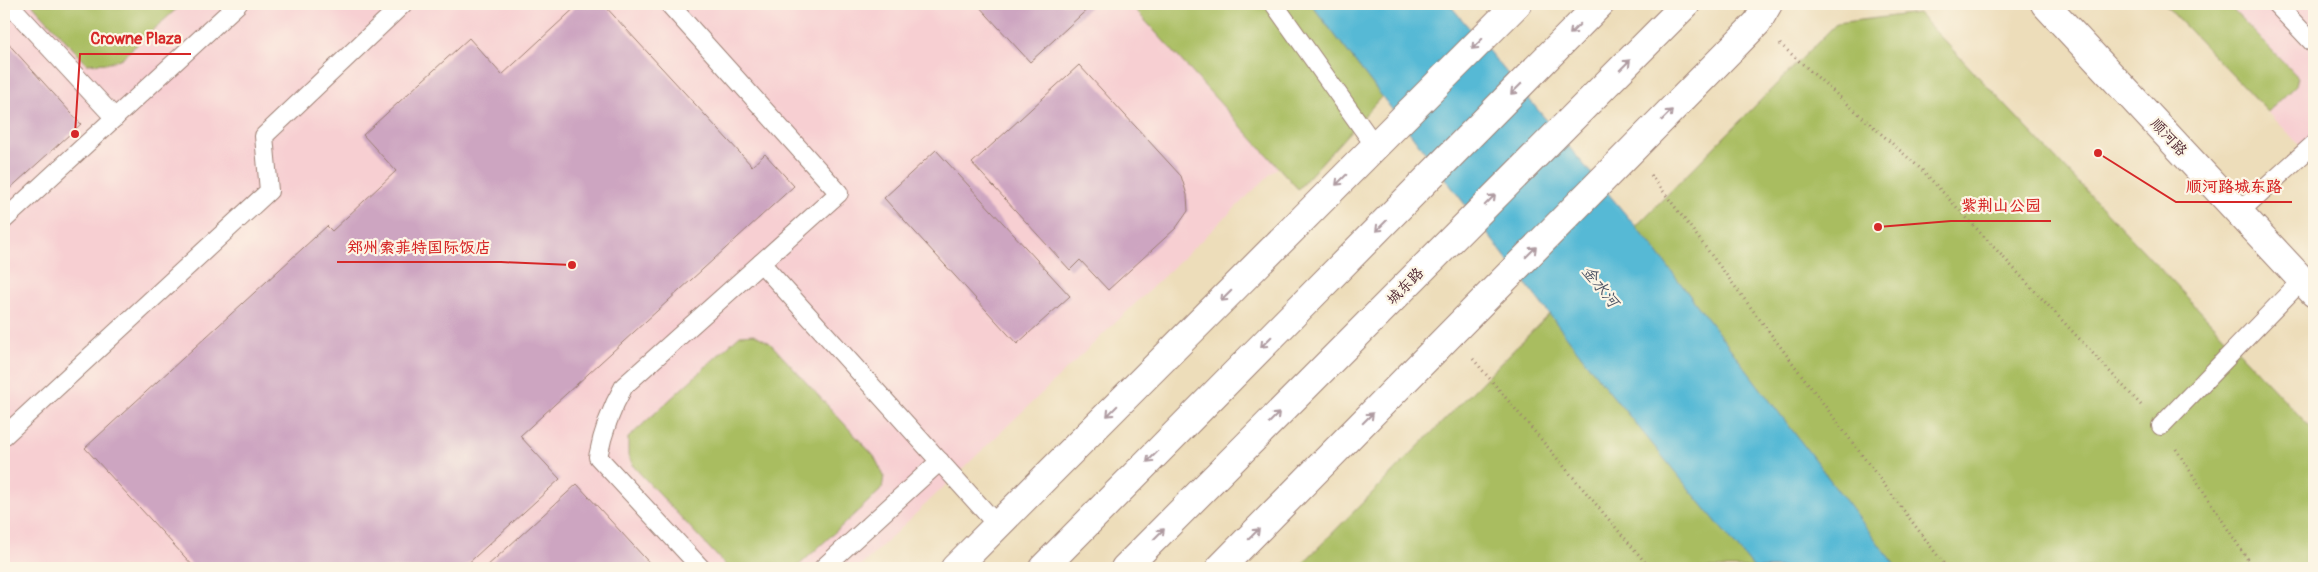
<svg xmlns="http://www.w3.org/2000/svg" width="2318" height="572" font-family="Pangolin,'LXGW WenKai TC',sans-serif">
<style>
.built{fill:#f7cfd2}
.green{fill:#a9bd61;stroke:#7a6e46}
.water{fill:#56b9d5;stroke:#506c80}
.building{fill:#cda5c1}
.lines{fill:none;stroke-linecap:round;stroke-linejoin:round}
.lane-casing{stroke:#9c7e72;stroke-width:20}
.secondary-casing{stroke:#9c7e72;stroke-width:30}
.path{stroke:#9c7e72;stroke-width:3;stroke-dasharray:1 4;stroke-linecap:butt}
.lane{stroke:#fff;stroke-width:18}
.secondary{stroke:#fff;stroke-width:28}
.oneway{stroke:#ae9aa0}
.labels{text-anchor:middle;stroke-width:4.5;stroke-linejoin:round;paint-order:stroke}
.street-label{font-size:15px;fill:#4a1f2b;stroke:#fcf5e5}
.water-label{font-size:16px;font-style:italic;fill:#4e5566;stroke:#fcf5e5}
.leader{fill:none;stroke:#d62828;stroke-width:2}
.callout-dot{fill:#d62828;stroke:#fcf5e5;stroke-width:2}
.callout-label{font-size:16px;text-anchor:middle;font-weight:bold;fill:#d62828;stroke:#fcf5e5;stroke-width:4.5;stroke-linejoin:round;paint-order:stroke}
</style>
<rect width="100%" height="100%" fill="#fcf5e5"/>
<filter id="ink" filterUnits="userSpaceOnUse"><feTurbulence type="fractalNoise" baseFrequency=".02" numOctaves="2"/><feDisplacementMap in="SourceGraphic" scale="10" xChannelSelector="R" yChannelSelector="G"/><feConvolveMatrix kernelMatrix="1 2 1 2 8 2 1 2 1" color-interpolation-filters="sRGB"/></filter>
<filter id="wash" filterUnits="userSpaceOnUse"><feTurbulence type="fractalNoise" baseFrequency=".0096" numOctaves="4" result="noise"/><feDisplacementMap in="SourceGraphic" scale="20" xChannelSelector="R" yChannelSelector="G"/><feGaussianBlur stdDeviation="1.12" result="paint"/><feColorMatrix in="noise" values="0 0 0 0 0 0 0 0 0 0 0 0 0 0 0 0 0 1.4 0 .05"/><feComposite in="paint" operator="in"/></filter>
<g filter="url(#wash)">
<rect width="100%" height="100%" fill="#edddba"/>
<g class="built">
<polygon points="4,4 1130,4 1279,166 859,568 4,568"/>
<polygon points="2164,4 2314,4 2314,160 2268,112"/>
</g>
<g class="green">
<polygon points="32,4 182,4 122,58 110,63 87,64"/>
<polygon points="1130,4 1311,4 1382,96 1298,189"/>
<polygon points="2164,4 2227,4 2298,77 2296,85 2268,112"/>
<polygon points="1918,13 2314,431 2314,568 1298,568 1837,23"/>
<polygon points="754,334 770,343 874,456 884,476 882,489 796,568 728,568 634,467 628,456 628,438 740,335"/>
</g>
<polygon class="water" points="1311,4 1449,4 1653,247 1897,568 1754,568 1603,384"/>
<g id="blocks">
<g class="building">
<polygon points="579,4 603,4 752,166 765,154 794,186 520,436 560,479 463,568 195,568 85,448 327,226 332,231 396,171 363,135 469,38 502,75"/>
<polygon points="977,4 1093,4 1030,62"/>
<polygon points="4,39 81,124 6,192 4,189"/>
<polygon points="1079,65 1181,176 1187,195 1188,211 1176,228 1108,290 1080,260 1070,270 972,163"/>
<polygon points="936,150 1070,296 1017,344 884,198"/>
<polygon points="577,484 654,568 485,568"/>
</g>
</g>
</g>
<g filter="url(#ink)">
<use href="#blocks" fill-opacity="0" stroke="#9c7e72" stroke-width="1"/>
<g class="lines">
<defs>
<g id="lane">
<polyline points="9,4 115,118"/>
<polyline points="669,4 839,193 761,263 998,526"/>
<polyline points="1274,4 1375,146"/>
<polyline points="2276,4 2314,44"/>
<polyline points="2239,212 2314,144"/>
<polyline points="4,220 238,4"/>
<polyline points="2161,426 2302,280"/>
<polyline points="4,436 269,191 264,136 403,4"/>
<path d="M701 568 598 457C603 430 611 409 624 386L761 263"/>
<polyline points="823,568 940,461"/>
</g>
<g id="secondary">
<polyline points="2045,4 2314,293"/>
<polyline points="955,568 1517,4"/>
<polyline points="1043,568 1600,4"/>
<polyline points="1125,568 1686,4"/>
<polyline points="1220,568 1757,23 1768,4"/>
</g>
</defs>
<use href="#lane" class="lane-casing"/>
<use href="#secondary" class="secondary-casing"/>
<g class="path">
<polyline points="1780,44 1922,170 2141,405"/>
<polyline points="1651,175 1947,568"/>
<polyline points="1473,359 1650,568"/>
<polyline points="2176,449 2253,568"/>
</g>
<use href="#lane" class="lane"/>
<use href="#secondary" class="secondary"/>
</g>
<defs><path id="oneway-shaft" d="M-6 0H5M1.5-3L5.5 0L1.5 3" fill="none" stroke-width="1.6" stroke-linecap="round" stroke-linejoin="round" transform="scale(1.25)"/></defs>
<g class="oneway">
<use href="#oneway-shaft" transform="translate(1575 29) rotate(135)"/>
<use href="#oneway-shaft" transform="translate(1477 44) rotate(135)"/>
<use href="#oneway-shaft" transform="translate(1625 65) rotate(-45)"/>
<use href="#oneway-shaft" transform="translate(1516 89) rotate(135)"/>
<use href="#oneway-shaft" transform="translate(1667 115) rotate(-45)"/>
<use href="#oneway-shaft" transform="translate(1341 180) rotate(135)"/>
<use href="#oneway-shaft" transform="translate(1490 200) rotate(-45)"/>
<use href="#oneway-shaft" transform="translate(1381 226) rotate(135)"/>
<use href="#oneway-shaft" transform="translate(1531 252) rotate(-45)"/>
<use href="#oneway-shaft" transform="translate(1226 296) rotate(135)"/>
<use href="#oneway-shaft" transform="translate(1266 342) rotate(135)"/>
<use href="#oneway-shaft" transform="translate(1112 411) rotate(135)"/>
<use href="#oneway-shaft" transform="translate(1274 418) rotate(-45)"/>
<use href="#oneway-shaft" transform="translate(1368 418) rotate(-45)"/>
<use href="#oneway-shaft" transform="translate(1152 457) rotate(135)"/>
<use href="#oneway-shaft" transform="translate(1159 534) rotate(-45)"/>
<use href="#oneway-shaft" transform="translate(1254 534) rotate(-45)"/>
</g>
</g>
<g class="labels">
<g class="street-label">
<text transform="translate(2169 137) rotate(47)" y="5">顺河路</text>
<text transform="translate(1405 286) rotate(-45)" y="5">城东路</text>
</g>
<g class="water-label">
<text transform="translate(1601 286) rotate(51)" y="6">金水河</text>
</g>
</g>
<path class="leader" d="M75 134L80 54H191M2098 153L2176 202H2292M1878 227L1951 221H2051M572 265L501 262H337"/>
<g class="callout-dot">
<circle cx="75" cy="134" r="5"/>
<circle cx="2098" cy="153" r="5"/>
<circle cx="1878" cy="227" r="5"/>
<circle cx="572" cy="265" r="5"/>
</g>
<g class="callout-label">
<text x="136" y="44">Crowne Plaza</text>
<text x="2234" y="192">顺河路城东路</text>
<text x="2001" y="211">紫荆山公园</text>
<text x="419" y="253">郑州索菲特国际饭店</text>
</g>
<rect width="2318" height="572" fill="none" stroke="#fcf5e5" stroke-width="20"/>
</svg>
